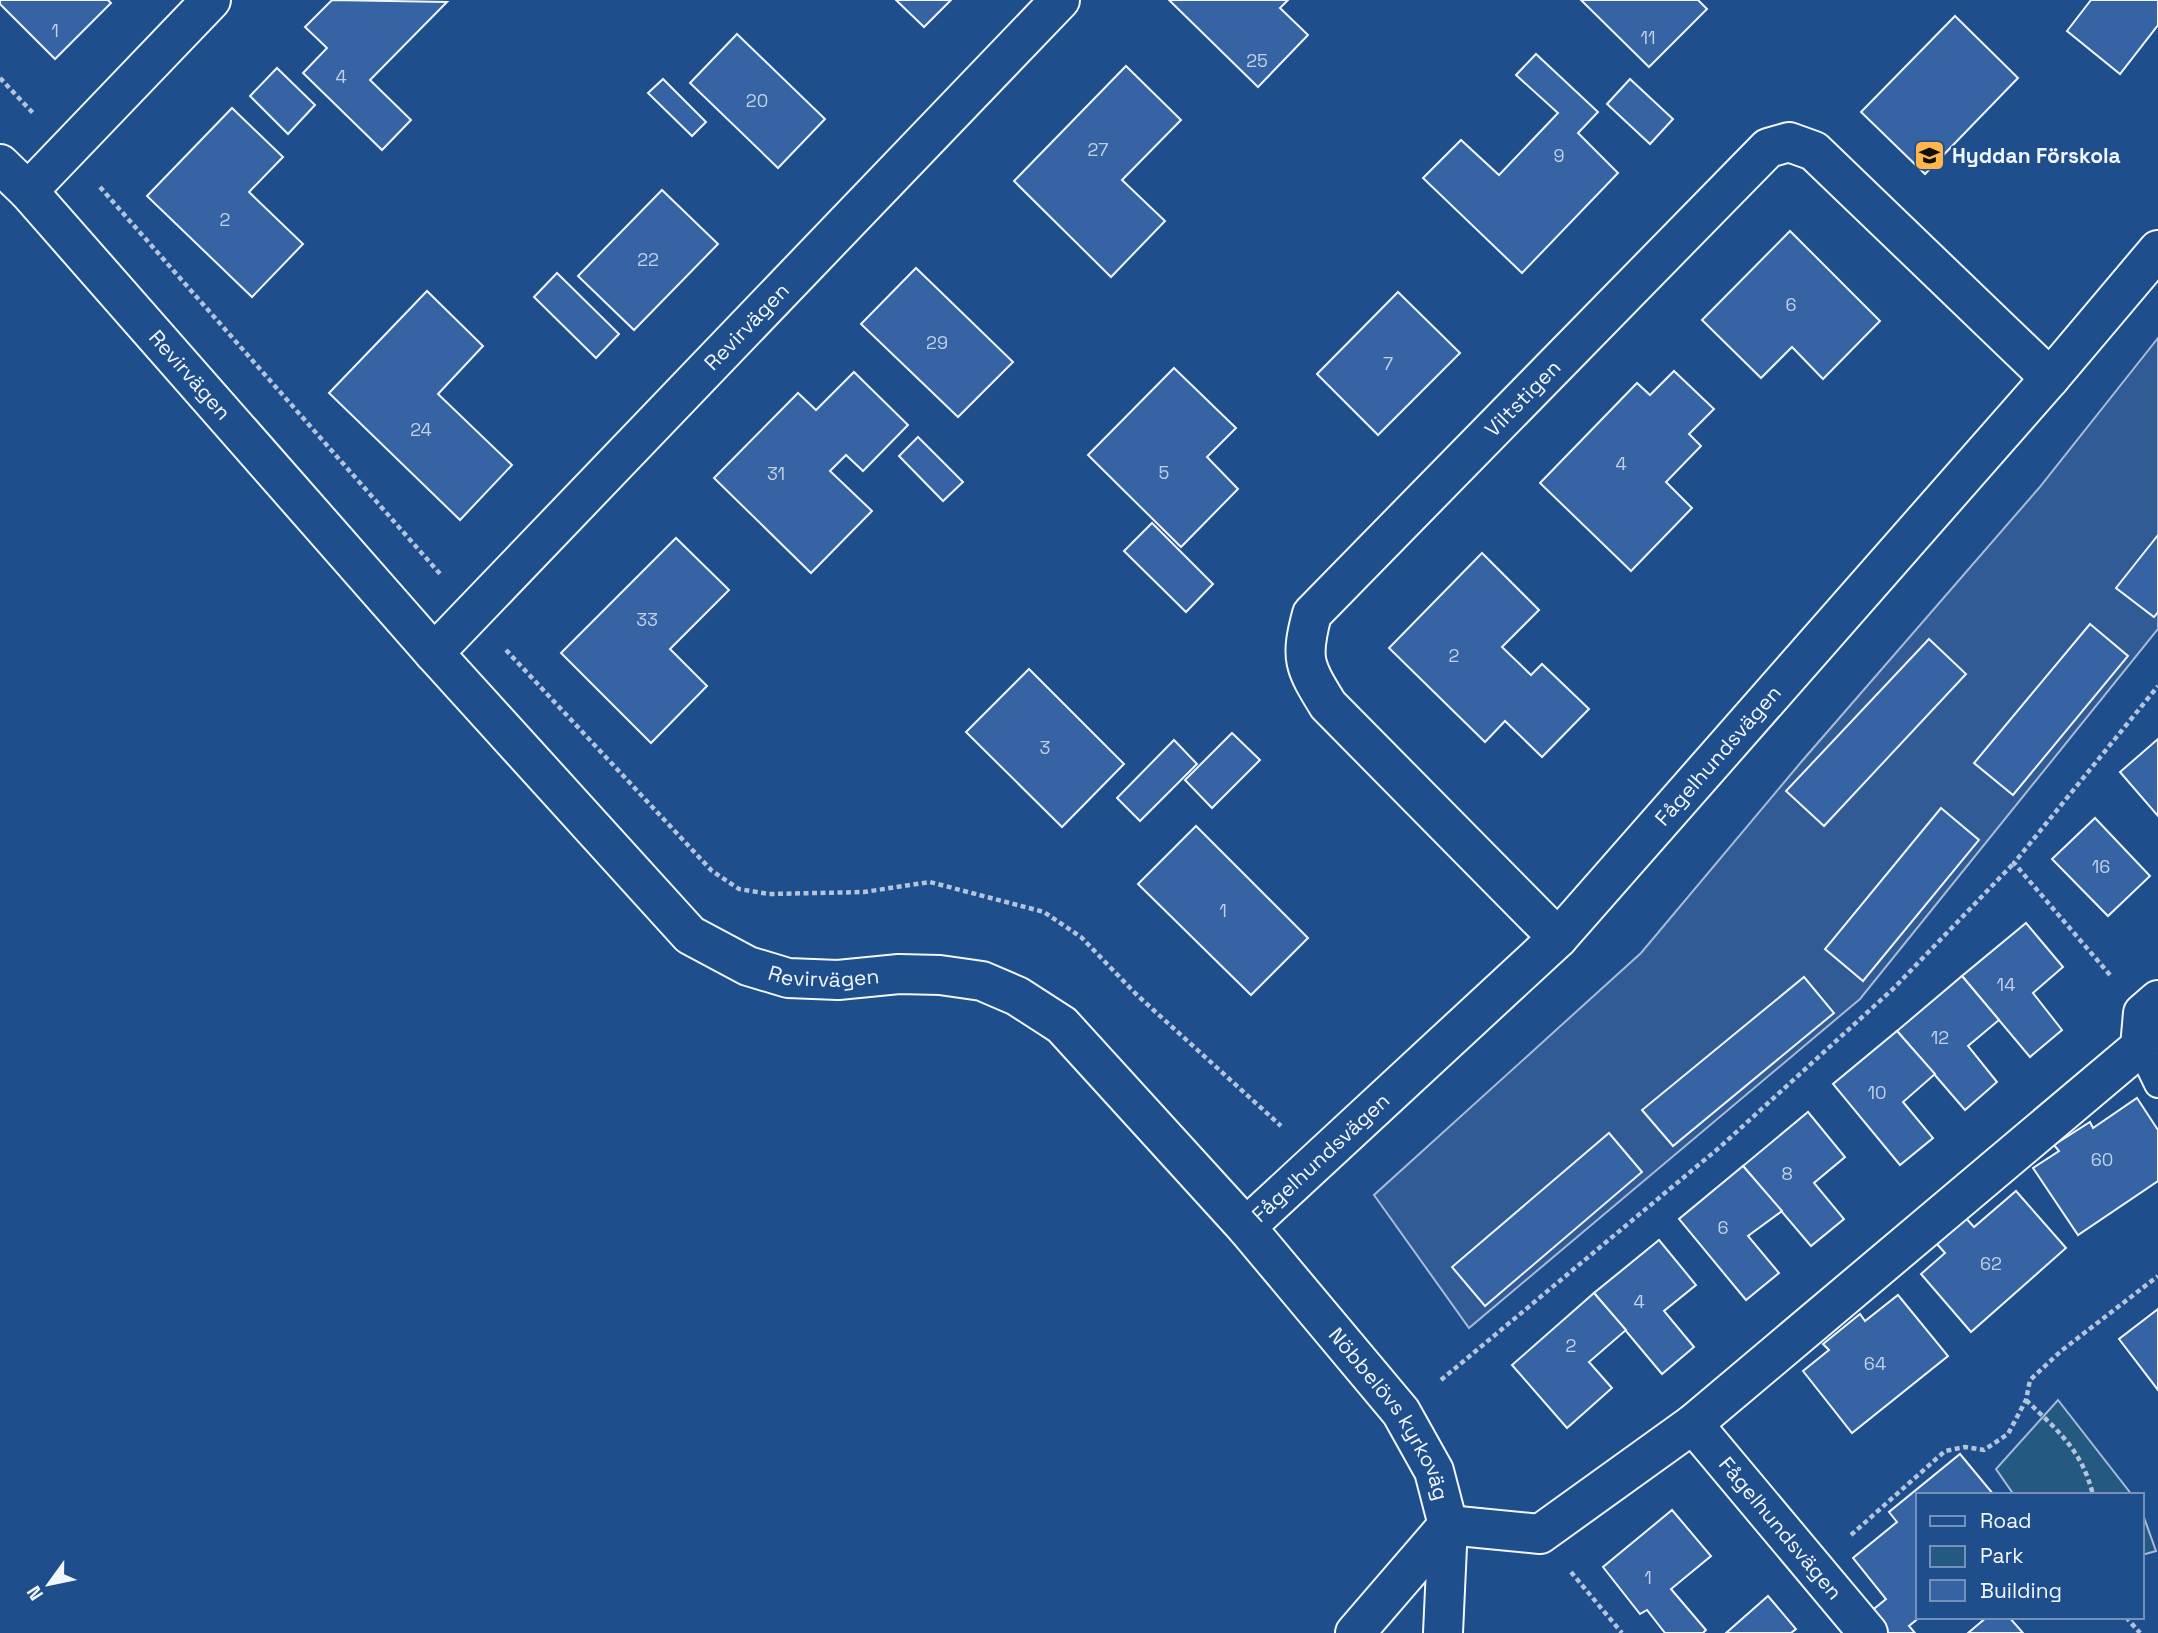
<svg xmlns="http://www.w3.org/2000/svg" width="2158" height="1633" font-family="'Space Grotesk',sans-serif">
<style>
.green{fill:#245a82;stroke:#a8bbd7;stroke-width:2}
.parking{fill:#305b95;stroke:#a8bbd7;stroke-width:2}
.building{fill:#3563a3;stroke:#f2f6ff;stroke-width:2}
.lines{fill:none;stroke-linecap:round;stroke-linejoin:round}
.lane-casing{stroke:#f2f6ff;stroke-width:30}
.street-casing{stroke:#f2f6ff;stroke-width:42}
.secondary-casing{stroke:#f2f6ff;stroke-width:42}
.path{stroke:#b3c4dc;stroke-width:4.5;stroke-dasharray:5 3.5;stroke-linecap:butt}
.lane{stroke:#1f4e8c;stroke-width:26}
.street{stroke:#1f4e8c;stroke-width:38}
.secondary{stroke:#1f4e8c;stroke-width:38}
.labels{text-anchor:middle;stroke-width:5;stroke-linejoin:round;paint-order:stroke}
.number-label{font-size:18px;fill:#c3d1e8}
.poi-label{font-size:21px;font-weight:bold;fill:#f2f6ff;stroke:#1f4e8c;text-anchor:start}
.street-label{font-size:21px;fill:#f2f6ff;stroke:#1f4e8c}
</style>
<rect width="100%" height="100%" fill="#1f4e8c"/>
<g class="green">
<polygon points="2058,1400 2132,1495 2014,1495 1996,1469"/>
<polygon points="2142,1512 2156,1551 2142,1555"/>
</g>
<polygon class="parking" points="2158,338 2158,629 1860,999 1469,1328 1374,1195 1641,953 1802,761 2039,488"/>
<g class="building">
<polygon points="0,0 108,0 111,3 55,59 0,4"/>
<polygon points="332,0 447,2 370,80 411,120 382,150 303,73 327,48 305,27"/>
<polygon points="896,0 951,0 924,27"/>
<polygon points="1169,0 1288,0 1280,8 1308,35 1258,87"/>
<polygon points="1581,0 1698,0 1707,9 1649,67"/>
<polygon points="2091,0 2158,0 2158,25 2120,74 2067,31"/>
<polygon points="1955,16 2018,78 1925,174 1861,112"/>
<polygon points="737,34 825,119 778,168 690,83"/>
<polygon points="1536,54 1598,112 1578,133 1618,173 1522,273 1423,178 1461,140 1499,175 1558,113 1516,75"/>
<polygon points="1126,66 1181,120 1122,180 1165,221 1111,277 1014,181"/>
<polygon points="277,68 315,105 288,134 250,96"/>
<polygon points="663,79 706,122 692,136 648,93"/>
<polygon points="1630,79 1673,119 1650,144 1607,104"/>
<polygon points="232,108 283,157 249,192 303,244 252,297 147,196"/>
<polygon points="662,190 718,244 634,330 578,276"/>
<polygon points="1790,231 1880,321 1823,379 1792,347 1761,378 1702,320"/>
<polygon points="916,268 1013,362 958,417 861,324"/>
<polygon points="557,273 619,334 596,358 534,297"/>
<polygon points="427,291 483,346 438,394 512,465 460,520 329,393"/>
<polygon points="1398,292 1460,353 1378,435 1317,374"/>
<polygon points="1174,368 1236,428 1207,457 1238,489 1181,547 1088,455"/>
<polygon points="1674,371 1714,409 1689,434 1701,446 1666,482 1692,508 1631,571 1540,483 1637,383 1650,395"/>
<polygon points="854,372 908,425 863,471 846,455 830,471 872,511 811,573 714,478 798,393 816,410"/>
<polygon points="918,437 963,482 943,501 899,456"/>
<polygon points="1152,523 1213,584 1186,612 1124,551"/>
<polygon points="2158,535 2158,612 2154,617 2116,588"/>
<polygon points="676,538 729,590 670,649 707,686 651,743 561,653"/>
<polygon points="1482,553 1539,610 1502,647 1531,675 1542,664 1589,709 1542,757 1505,721 1485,742 1389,648"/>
<polygon points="2090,624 2128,656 2013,795 1974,763"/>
<polygon points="1929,639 1966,674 1824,826 1786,791"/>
<polygon points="1029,669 1124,764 1062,827 966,732"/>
<polygon points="1232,733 1260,760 1212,808 1185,780"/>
<polygon points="2158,739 2158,816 2120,772"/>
<polygon points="1174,740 1197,764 1140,821 1117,798"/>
<polygon points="1941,808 1979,840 1863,981 1825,949"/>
<polygon points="2095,818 2150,876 2108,916 2052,859"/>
<polygon points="1196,826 1308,938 1251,995 1138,884"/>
<polygon points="2026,923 2063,967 2033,993 2062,1030 2030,1057 1962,976"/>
<polygon points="1962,976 1999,1020 1968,1046 1997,1082 1965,1110 1897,1031"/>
<polygon points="1804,977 1834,1013 1673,1146 1642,1110"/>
<polygon points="1897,1031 1935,1074 1903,1102 1933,1138 1900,1165 1833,1084"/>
<polygon points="2137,1098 2158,1130 2158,1181 2078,1235 2033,1168 2059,1151 2054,1145 2090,1122 2093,1128"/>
<polygon points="1808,1112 1845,1157 1814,1183 1844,1219 1811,1246 1743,1166"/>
<polygon points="1609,1133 1642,1172 1485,1306 1452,1267"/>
<polygon points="1743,1166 1782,1211 1748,1236 1779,1273 1746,1300 1679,1219"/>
<polygon points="2016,1191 2066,1248 1971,1332 1921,1274 1945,1253 1936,1243 1965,1217 1974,1227"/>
<polygon points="1659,1240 1696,1285 1664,1311 1694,1347 1662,1374 1594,1293"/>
<polygon points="1594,1293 1626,1330 1589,1362 1612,1388 1567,1428 1512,1365"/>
<polygon points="1898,1295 1948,1356 1852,1433 1803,1371 1829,1350 1823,1344 1860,1314 1865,1321"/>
<polygon points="2158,1309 2158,1390 2119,1339"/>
<polygon points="1960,1454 1994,1495 1918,1495 1920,1617 1909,1626 1915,1633 1886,1633 1869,1613 1886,1599 1853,1558 1897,1522 1889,1512"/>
<polygon points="1672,1510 1711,1556 1671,1589 1706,1630 1703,1633 1665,1633 1647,1610 1640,1614 1603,1567"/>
<polygon points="1768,1596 1796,1629 1791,1633 1726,1633"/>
<polygon points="1987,1617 2009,1617 2023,1633 1968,1633"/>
</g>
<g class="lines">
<defs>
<polyline id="lane" points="2140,1047 2158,1084"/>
<g id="street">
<polyline points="28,191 211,0"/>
<path id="s1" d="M434 653 1060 0"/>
<path id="s2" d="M1558 938 1328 705C1304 666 1300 659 1312 614L1768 148 1789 142 1814 151 2050 378"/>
<path id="s3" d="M1246 1227 1558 938 2050 378 2158 250"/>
<path id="s4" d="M1693 1424 1868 1633"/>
<polyline points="1355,1633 1448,1525 1540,1534 1693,1424 2140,1047 2143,1013 2158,1000"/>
</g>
<g id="secondary">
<path id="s5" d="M0 164 28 191 434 653 690 935 748 966 788 978 838 980 899 974 940 975 982 981 1017 996 1062 1025 1246 1227 1401 1412 1434 1471 1448 1525 1443 1633"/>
</g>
</defs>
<use href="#lane" class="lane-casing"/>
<use href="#street" class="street-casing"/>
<use href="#secondary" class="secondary-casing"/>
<g class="path">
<polyline points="0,78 33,113"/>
<polyline points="100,187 441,575"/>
<polyline points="506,650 712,871 739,889 769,894 864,892 930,882 1044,912 1081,937 1137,995 1281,1126"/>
<polyline points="2110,975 2014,863 2158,686"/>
<polyline points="1441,1380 1720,1147 1894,988 2014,863"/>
<path d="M2026 1400C2058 1431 2082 1450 2093 1495"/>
<polyline points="1851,1535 1945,1451 1965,1447 1984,1450 2008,1434 2026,1400 2030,1380 2061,1351 2158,1276"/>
<polyline points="1571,1572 1622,1633"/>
<polyline points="2126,1617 2140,1633"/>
</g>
<use href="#lane" class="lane"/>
<use href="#street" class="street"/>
<use href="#secondary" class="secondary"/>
</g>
<defs>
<symbol id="school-square" viewBox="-11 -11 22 22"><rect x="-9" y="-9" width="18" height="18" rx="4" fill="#ffb74d" stroke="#1f4e8c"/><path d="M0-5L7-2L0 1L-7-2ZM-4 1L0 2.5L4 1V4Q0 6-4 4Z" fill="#111"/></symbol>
</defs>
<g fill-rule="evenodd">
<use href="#school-square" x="1912" y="138" width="35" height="35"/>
</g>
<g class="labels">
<g class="number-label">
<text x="55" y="37">1</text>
<text x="1648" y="44">11</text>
<text x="1257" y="67">25</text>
<text x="341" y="83">4</text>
<text x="757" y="107">20</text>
<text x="1098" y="156">27</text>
<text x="1559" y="162">9</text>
<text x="225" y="226">2</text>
<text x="648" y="266">22</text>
<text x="1791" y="311">6</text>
<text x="937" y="349">29</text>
<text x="1388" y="370">7</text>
<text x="421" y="436">24</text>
<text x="1621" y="470">4</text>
<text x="1164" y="479">5</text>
<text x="776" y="480">31</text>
<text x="647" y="626">33</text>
<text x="1454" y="662">2</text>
<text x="1045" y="754">3</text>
<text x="2101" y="873">16</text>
<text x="1223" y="917">1</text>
<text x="2006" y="991">14</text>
<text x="1940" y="1044">12</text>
<text x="1877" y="1099">10</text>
<text x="2102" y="1166">60</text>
<text x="1787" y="1180">8</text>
<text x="1723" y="1234">6</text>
<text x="1991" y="1270">62</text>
<text x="1639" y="1308">4</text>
<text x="1571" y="1352">2</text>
<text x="1875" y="1370">64</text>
<text x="1648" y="1584">1</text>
</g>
<g class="poi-label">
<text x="1952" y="163">Hyddan Förskola</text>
</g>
<g class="street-label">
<text dy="7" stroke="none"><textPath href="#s1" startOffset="452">Revirvägen</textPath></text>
<text dy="7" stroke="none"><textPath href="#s5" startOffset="284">Revirvägen</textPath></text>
<text dy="7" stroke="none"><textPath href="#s2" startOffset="726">Viltstigen</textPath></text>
<text dy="7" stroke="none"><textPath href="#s3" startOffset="668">Fågelhundsvägen</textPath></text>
<text dy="7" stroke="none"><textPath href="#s5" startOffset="1178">Revirvägen</textPath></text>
<text dy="7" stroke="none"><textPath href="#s3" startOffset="102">Fågelhundsvägen</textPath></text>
<text dy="7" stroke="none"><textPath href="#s5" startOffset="1939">Nöbbelövs kyrkoväg</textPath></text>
<text dy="7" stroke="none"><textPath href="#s4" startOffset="136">Fågelhundsvägen</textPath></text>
</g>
</g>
<rect x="1916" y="1493" width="228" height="126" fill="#1f4e8c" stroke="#7391ba" stroke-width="2"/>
<rect x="1930" y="1516" width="35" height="10" fill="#1f4e8c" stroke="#7391ba" stroke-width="2"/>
<text x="1980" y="1528" font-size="21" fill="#f2f6ff">Road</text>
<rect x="1930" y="1546" width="35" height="21" fill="#245a82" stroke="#7391ba" stroke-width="2"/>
<text x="1980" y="1563" font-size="21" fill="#f2f6ff">Park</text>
<rect x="1930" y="1580" width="35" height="21" fill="#3563a3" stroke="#7391ba" stroke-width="2"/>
<text x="1980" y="1598" font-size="21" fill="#f2f6ff">Building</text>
<g transform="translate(49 1584) rotate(237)" stroke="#1f4e8c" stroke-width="5" paint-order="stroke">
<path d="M0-5L12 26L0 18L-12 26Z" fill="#f2f6ff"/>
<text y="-10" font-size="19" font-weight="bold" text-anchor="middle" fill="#f2f6ff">N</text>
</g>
</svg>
